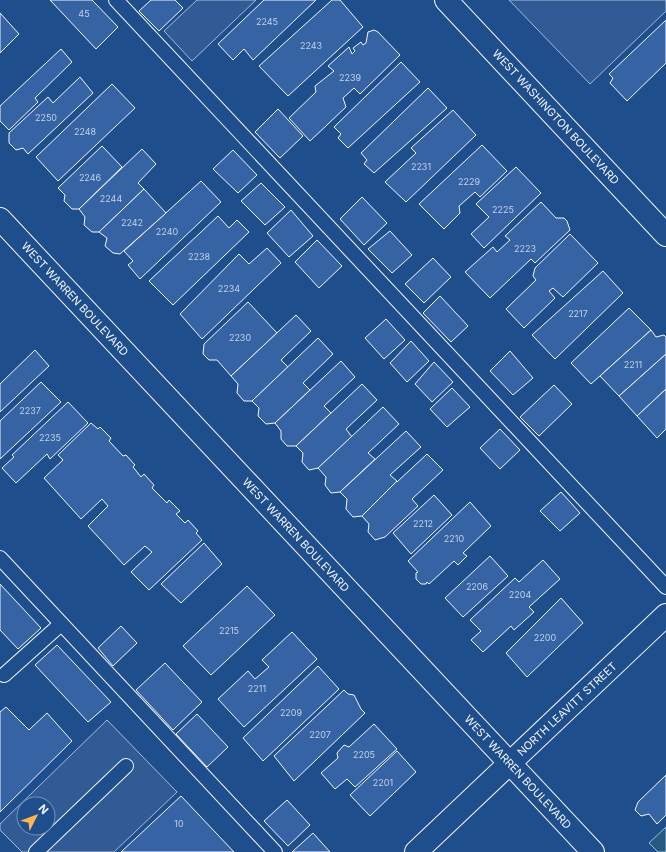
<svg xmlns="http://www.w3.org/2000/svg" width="666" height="852" font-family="Inter,sans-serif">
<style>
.green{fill:#245a82;stroke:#a8bbd7}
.parking{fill:#305b95;stroke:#a8bbd7;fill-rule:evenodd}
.building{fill:#3563a3;stroke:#f2f6ff}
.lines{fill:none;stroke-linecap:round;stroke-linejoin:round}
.lane-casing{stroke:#f2f6ff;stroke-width:16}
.street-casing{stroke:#f2f6ff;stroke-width:24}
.secondary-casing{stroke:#f2f6ff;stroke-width:24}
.lane{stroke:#1f4e8c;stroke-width:14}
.street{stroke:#1f4e8c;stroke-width:22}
.secondary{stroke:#1f4e8c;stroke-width:22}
.labels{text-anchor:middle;stroke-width:3;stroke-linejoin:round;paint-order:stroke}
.number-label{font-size:9px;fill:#c3d1e8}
.street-label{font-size:11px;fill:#f2f6ff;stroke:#1f4e8c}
</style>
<rect width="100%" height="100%" fill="#1f4e8c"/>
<polygon class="green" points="666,827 666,852 658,852 649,843"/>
<g class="parking">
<polygon points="197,0 256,0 192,61 164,31"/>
<polygon points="509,0 666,0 666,11 590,84"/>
<path d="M107 720 177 792 114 852H22L0 830V824ZM24 804H48V828H24Z"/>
</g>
<g class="building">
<polygon points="50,0 92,0 118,27 96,49"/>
<polygon points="151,0 175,0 183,8 159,31 139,11"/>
<polygon points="264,0 316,0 253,60 244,49 233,60 218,44"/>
<polygon points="332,0 340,0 363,27 288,96 259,66"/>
<polygon points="0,13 19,34 0,53"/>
<polygon points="666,20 666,63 627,101 610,83 613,78 609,74"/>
<polygon points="374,30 378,32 400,55 360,94 354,88 343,98 346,107 310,141 289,118 316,92 315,86 334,71 328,66 349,47 352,54 355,51 353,48 361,42 363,45 366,43 368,32"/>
<polygon points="61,49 72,62 35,98 38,102 9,130 0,121 0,106"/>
<polygon points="401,62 420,82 348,148 338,138 341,134 334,127"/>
<polygon points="80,77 93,93 28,154 23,148 16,150 9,143 9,133 48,97 53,103"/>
<polygon points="112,84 135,108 58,181 36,157"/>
<polygon points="428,88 447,108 374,173 364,164 367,160 361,153"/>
<polygon points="278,109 303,136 280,158 255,132"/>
<polygon points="453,110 476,135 406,202 385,182 416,153 411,148"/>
<polygon points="482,145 507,171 480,197 475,192 459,206 460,213 444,229 419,204"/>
<polygon points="102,146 122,167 79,209 72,209 64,201 65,195 58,188"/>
<polygon points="142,149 156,164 138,183 144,189 99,232 92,232 84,225 85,217 79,209"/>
<polygon points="233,150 257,175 238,193 213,169"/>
<polygon points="516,167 541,193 484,248 471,234 489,217 476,204"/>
<polygon points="201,181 221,202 140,279 128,265 133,261 124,251"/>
<polygon points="261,183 285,207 265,225 241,201"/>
<polygon points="144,189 166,213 120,254 113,253 105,246 107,238 99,232"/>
<polygon points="362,197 387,223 364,245 340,219"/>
<polygon points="541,202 556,218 564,218 567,221 570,230 535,263 531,259 490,298 465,272 493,247 497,252 510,240 505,236"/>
<polygon points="291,210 313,236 289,257 267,233"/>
<polygon points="218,216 229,228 237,220 249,232 173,305 149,281"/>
<polygon points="390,231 412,255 392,273 368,249"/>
<polygon points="570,234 598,263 563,297 553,288 549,291 555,298 524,328 506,309 536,280 533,276 535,268"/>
<polygon points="317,240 342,266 319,288 295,262"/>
<polygon points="267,248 281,263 202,339 180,314 239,254 249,264"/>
<polygon points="433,258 451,277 424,303 405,284"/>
<polygon points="603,271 623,293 555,359 532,335"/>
<polygon points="440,296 468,326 451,342 423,313"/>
<polygon points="248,302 277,333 231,376 217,360 209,360 203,354 204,344"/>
<polygon points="629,308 651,330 591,384 571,363"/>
<polygon points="296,315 311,331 281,360 288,367 252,401 244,401 237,393 238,384 231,376"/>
<polygon points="386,319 405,340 384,359 365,338"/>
<polygon points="651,330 656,337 664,335 666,337 666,354 619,396 600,376"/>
<polygon points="318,338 333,354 303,383 310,390 275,423 266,424 258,416 259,408 252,401"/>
<polygon points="411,341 429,361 407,382 390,363"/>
<polygon points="35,350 49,366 0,412 0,384"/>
<polygon points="510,351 533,378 513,395 490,371"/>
<polygon points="666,354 666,389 637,416 619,396"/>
<polygon points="341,361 355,377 324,406 331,413 296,446 287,446 281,439 281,431 275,423"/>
<polygon points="434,362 453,382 432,402 415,384"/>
<polygon points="41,382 61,402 0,459 0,421"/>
<polygon points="362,384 377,400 346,429 352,437 318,468 309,470 302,462 303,453 296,446"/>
<polygon points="554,385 572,404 539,436 520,417"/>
<polygon points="452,388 470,407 447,427 430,409"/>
<polygon points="666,389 666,429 657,438 637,416"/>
<polygon points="68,402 88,423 50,459 47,454 16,483 2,468 14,457 12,455"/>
<polygon points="383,407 399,424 368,453 375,459 340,492 331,493 325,485 326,477 318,468"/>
<polygon points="91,423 98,429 100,427 111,438 109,441 123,456 126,455 135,465 133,467 141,477 144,474 154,485 152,488 167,503 169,500 180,511 176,514 185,523 188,520 198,531 196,533 202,540 149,590 131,572 152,552 145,546 124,565 88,526 108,506 102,499 81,519 44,478 63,460 58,455"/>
<polygon points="500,429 520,450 500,469 480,448"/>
<polygon points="406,431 421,447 390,475 397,481 362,516 353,517 346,509 347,499 340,492"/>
<polygon points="427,454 443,470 412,499 418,506 385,537 375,540 368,532 369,524 362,516 397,481 397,482"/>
<polygon points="561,492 580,513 560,531 540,511"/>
<polygon points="434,495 452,515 411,554 393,533"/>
<polygon points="470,502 491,526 463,553 467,556 458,565 454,561 429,584 427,582 426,584 421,584 416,579 416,573 418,572 408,561"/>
<polygon points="204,543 222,564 181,603 161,584"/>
<polygon points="490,556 508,576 463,617 445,598"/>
<polygon points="543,560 560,579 529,607 534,612 514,630 511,626 483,652 471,640 481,631 470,620 515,578 519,582"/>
<polygon points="0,584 41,628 18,649 0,630"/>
<polygon points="247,586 275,615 211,675 183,646"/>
<polygon points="561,598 583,623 527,677 506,653"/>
<polygon points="121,626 137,643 113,666 98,648"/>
<polygon points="292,632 317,659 244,727 218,699 248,671 255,679 269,667 262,660"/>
<polygon points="57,645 111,702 88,722 35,665"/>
<polygon points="165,663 202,702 173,730 136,690"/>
<polygon points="318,666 339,689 263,761 243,738"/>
<polygon points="344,690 348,694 354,695 361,709 365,713 294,781 274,756"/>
<polygon points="6,707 29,730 47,713 72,741 0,812 0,712"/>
<polygon points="197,714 228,747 207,767 176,734"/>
<polygon points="374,724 397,749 355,787 347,779 335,789 321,773 338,758 337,753 344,745 349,747"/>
<polygon points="397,751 416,772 370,816 350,795"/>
<polygon points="666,775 666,815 657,824 649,814 641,816 635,810 638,802"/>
<polygon points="181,796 234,852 121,852"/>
<polygon points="287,800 310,825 288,846 264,821"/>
<polygon points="313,833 330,852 292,852"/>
</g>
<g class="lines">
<defs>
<g id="lane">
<polyline points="116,0 666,587"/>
<polyline points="0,558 275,852"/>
<polyline points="4,675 61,624"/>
<polyline points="36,852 126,766"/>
</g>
<polyline id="street" points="416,852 666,615"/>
<g id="secondary">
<polyline points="446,0 666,235"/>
<polyline points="0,219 593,852"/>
</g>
</defs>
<use href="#lane" class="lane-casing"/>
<use href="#street" class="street-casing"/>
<use href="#secondary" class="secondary-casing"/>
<use href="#lane" class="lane"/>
<use href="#street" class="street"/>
<use href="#secondary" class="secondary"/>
</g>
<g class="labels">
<g class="number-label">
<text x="84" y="17">45</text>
<text x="267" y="25">2245</text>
<text x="311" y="49">2243</text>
<text x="350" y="81">2239</text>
<text x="46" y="121">2250</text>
<text x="85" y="135">2248</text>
<text x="421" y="170">2231</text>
<text x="90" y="181">2246</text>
<text x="469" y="185">2229</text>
<text x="111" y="202">2244</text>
<text x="503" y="213">2225</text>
<text x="132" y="226">2242</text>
<text x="167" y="235">2240</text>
<text x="525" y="252">2223</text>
<text x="199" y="260">2238</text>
<text x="229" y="292">2234</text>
<text x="578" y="317">2217</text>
<text x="240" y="341">2230</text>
<text x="633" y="368">2211</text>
<text x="30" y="414">2237</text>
<text x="50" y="441">2235</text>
<text x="423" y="527">2212</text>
<text x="454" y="542">2210</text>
<text x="477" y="590">2206</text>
<text x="520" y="598">2204</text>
<text x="229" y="634">2215</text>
<text x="545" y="641">2200</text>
<text x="257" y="692">2211</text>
<text x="291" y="716">2209</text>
<text x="320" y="738">2207</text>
<text x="364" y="758">2205</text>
<text x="383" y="786">2201</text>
<text x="179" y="827">10</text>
</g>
<g class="street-label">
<text transform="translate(556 117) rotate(47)" y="4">WEST WASHINGTON BOULEVARD</text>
<text transform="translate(75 299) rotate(47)" y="4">WEST WARREN BOULEVARD</text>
<text transform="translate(296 535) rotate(47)" y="4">WEST WARREN BOULEVARD</text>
<text transform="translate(567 709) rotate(-43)" y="4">NORTH LEAVITT STREET</text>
<text transform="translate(518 772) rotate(47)" y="4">WEST WARREN BOULEVARD</text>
</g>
</g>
<g transform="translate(36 816) rotate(48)"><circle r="19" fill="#1f4e8c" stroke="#7391ba"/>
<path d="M0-3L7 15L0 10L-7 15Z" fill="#ffb74d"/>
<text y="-6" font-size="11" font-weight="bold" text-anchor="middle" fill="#f2f6ff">N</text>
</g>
</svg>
